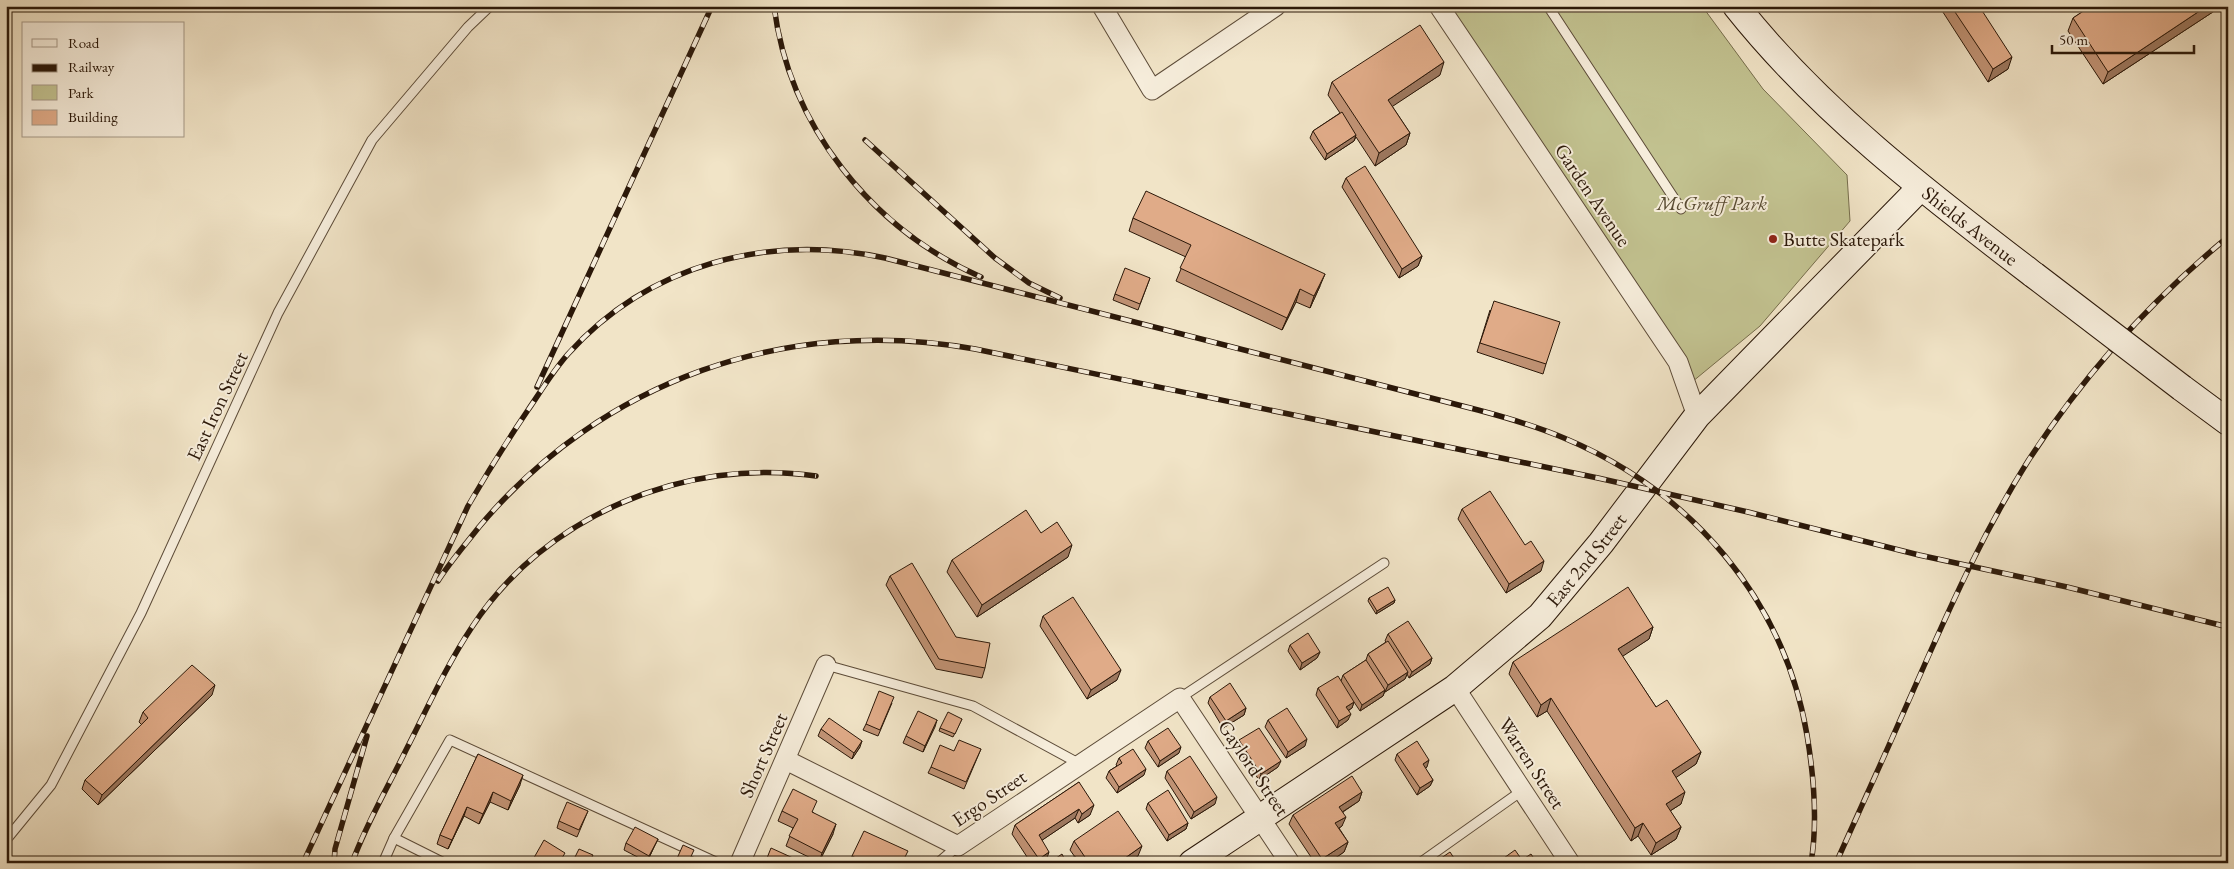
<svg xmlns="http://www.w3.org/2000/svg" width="2234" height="869" font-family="'EB Garamond',serif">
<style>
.green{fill:#c2c290;stroke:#766d4c}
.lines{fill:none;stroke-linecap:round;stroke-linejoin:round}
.lane-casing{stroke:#5c4b38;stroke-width:11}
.street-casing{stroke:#5c4b38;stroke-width:21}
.secondary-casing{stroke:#2b1809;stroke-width:28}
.lane{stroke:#f6eddb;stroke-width:9}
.street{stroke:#f6eddb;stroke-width:19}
.secondary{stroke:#f6eddb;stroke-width:26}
.rail-casing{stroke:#2b1809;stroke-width:5.5}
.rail{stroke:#f6eddb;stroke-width:4;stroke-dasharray:11;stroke-linecap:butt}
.secondary-bridge-casing{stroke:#2b1809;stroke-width:28;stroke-linecap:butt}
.secondary-bridge{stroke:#f6eddb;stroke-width:26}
.wall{fill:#c19375;stroke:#2b1809}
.shaded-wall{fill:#9d785f;stroke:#2b1809}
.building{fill:#e0ab88;stroke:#2b1809}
.poi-dot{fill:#8f2418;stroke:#f6eddb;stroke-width:2}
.labels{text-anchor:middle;stroke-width:4;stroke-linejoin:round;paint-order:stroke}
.street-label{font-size:20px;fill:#2b1809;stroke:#f6eddb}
.park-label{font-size:20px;font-style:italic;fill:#584b32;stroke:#f6eddb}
.poi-label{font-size:20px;fill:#2b1809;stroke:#f6eddb;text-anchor:start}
</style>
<rect width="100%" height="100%" fill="#f1e4c7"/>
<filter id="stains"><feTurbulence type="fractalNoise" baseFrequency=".004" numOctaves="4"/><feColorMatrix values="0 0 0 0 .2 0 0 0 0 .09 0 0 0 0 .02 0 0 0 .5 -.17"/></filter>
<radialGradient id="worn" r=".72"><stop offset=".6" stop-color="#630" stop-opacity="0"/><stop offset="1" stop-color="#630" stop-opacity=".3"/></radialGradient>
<polygon class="green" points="1441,6 1702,6 1763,89 1847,175 1850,221 1760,326 1692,382"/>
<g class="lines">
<defs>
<g id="lane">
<polyline points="1548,6 1681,209"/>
<polyline points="826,665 973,706 1080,764"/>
<polyline points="1180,698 1384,563"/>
<polyline points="6,840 51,785 141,613 278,313 372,140 468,27 490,6"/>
<polyline points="383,863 394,838"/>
<polyline points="444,863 394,838 450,740 718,863"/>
<polyline points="938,863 958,846"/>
<polyline points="1420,863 1523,790"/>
</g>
<g id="street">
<polyline points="1102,6 1152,90 1276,6"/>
<polyline points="1439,6 1678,362 1697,416"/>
<polyline points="1455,688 1570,863"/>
<polyline points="786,760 958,846 1180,698 1290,863"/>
<polyline points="740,863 826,665"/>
</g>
<g id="secondary">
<path id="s1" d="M1736 6C1820 112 1928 194 2034 275"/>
<polyline points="2182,388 2228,422"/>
<path id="s2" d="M1192 863 1455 688 1540 616 1601 543 1697 416 1920 188"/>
</g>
</defs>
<use href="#lane" class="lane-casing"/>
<use href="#street" class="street-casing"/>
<use href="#secondary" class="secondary-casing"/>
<use href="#lane" class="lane"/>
<use href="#street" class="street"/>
<use href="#secondary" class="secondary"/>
<defs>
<g id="rail">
<path d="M774 6C789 126 872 229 981 277"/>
<polyline points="865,140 995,258 1029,283 1060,298"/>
<polyline points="537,387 712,6"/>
<path d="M438 581C450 562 465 545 479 527 602 380 787 315 975 349L1598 478 1748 512 1919 555 2067 587 2228 627"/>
<path d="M303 863 468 506C487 473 507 441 528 410 541 391 553 371 568 354 649 264 768 233 885 258L1478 410C1508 418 1536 426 1564 438 1691 491 1784 599 1807 735 1814 777 1818 821 1811 863"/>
<polyline points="334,863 335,849 367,736"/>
<path d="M352 863C366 824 388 787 406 750 427 709 446 666 472 627 545 515 686 457 816 476"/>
<path d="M1836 863C1866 797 1895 732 1924 666 1955 596 1987 526 2028 461 2083 376 2150 301 2228 237"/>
</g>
</defs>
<use href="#rail" class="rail-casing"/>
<use href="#rail" class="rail"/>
<defs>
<polyline id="secondary-bridge" points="2034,275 2182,388"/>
</defs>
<use href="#secondary-bridge" class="secondary-bridge-casing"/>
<use href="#secondary-bridge" class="secondary-bridge"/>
</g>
<g class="wall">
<polygon points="1939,6 1979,6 2008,69 1988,82"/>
<polygon points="2091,6 2222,6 2103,84 2068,31 2073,18"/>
<polygon points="1440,75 1392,106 1410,133 1406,145 1375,166 1356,137 1354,141 1325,160 1310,138 1313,131 1340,113 1328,95 1332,82"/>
<polygon points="1346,178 1422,256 1418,266 1399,278 1342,187"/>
<polygon points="1133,218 1320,286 1310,308 1296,302 1282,330 1176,281 1186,257 1129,231"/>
<polygon points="1150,278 1138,310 1113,300 1115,294"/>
<polygon points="1490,310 1546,364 1543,374 1477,352"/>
<polygon points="1462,509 1541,571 1506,593 1458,519"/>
<polygon points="1041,533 1068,557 977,617 947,572 952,560"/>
<polygon points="890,576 956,637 985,668 982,678 936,669 886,585"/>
<polygon points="1369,598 1395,600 1394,603 1376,614 1368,601"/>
<polygon points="1043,616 1117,680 1087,699 1040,626"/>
<polygon points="1653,627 1649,639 1622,656 1656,707 1701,752 1696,764 1676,777 1681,804 1670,811 1681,827 1676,839 1651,855 1638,836 1631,841 1547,711 1537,717 1509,674 1513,662"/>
<polygon points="1388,634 1432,658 1430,664 1409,678 1407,674 1405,679 1385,692 1385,691 1383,696 1360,711 1354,702 1352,708 1349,710 1348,720 1337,728 1316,695 1318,688 1341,681 1343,675 1366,660 1368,654 1386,642 1385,641"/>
<polygon points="1290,645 1320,652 1317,658 1300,670 1288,651"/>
<polygon points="212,695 98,805 82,789 85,780 142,725 139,722 143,712"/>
<polygon points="1210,697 1246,708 1244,715 1223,728 1208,703"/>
<polygon points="892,703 878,736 863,730 866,724"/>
<polygon points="962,719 953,737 939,731 940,728"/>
<polygon points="937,720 923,752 903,743 906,736"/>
<polygon points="1268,720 1305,746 1286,758 1265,727"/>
<polygon points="821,729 860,747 852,759 818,736"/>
<polygon points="1239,740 1278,767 1259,780 1237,747"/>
<polygon points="1148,741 1179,753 1158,767 1145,748"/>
<polygon points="981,749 964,789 928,773 931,767"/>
<polygon points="478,754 520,785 508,810 490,802 479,824 464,816 448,849 437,844 440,835"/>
<polygon points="1397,754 1427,767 1425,768 1433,780 1430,786 1417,795 1395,760"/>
<polygon points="1119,758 1144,775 1117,793 1106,778 1109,771 1117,766 1116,765"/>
<polygon points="1167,771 1215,804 1191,819 1165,778"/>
<polygon points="1079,782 1090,815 1078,823 1075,818 1042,840 1046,861 1044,863 1031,863 1012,834 1015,825"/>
<polygon points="1362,792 1359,801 1343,812 1342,826 1339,828 1348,842 1344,852 1328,863 1315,863 1289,824 1293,815"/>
<polygon points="1148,803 1188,823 1186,829 1167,841 1146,809"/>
<polygon points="588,811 577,837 557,828 559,821"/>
<polygon points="782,811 813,812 833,834 819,862 786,846 793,828 778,821"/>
<polygon points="658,839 655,845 647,862 624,850 626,843"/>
<polygon points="1074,841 1138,856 1128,863 1049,863 1066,862 1075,857 1070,850"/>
<polygon points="852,856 905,857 903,863 850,863"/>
</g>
<g class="shaded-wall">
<polygon points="2207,6 2222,6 2103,84 2108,72"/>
<polygon points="2012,57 2008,69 1988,82 1993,69"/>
<polygon points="1444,62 1440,75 1384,112 1388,100"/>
<polygon points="1410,133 1406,145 1375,166 1379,153"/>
<polygon points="1356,135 1354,141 1325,160 1327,154"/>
<polygon points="1422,256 1418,266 1399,278 1402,269"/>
<polygon points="1325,274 1320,286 1310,308 1314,296"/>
<polygon points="1300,289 1296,302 1282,330 1287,318"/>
<polygon points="1072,545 1068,557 977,617 982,605"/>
<polygon points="1544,561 1541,571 1506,593 1509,584"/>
<polygon points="1395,600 1394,603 1376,614 1377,611"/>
<polygon points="1653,627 1649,639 1614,662 1618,649"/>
<polygon points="1320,652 1317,658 1300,670 1302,663"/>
<polygon points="1432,658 1430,664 1409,678 1412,672"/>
<polygon points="1121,670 1117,680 1087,699 1091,690"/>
<polygon points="1408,672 1405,679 1385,692 1388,685"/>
<polygon points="215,685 212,695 98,805 102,795"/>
<polygon points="1385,690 1383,696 1360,711 1362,705"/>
<polygon points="1551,698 1547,711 1537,717 1541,705"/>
<polygon points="1354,702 1352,708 1344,713 1346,707"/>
<polygon points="1246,708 1244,715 1223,728 1226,721"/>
<polygon points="1351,714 1348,720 1337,728 1339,721"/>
<polygon points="937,720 935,727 923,752 925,746"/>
<polygon points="1307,739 1305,746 1286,758 1288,752"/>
<polygon points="862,741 860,747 852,759 854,753"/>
<polygon points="1181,747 1179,753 1158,767 1160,761"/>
<polygon points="1701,752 1696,764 1668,783 1672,771"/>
<polygon points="1429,760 1427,767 1420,771 1423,764"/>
<polygon points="1281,761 1278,767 1259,780 1261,774"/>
<polygon points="1146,769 1144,775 1117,793 1119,787"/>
<polygon points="523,775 520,785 508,810 511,801"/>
<polygon points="1433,780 1430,786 1417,795 1420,788"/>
<polygon points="493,792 490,802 479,824 483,814"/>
<polygon points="1362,792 1359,801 1336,816 1339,807"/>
<polygon points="1685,792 1681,804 1662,816 1666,804"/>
<polygon points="1217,797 1215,804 1191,819 1194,812"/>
<polygon points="1094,805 1090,815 1078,823 1082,814"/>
<polygon points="467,807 464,816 448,849 452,840"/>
<polygon points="1079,809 1075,818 1035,845 1039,835"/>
<polygon points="1346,817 1342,826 1332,833 1335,823"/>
<polygon points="1188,823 1186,829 1167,841 1169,835"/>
<polygon points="1643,823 1638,836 1631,841 1635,828"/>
<polygon points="836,824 833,834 819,862 822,853"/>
<polygon points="1681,827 1676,839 1651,855 1656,843"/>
<polygon points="658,839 655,845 647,862 649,856"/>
<polygon points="1348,842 1344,852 1328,863 1321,863 1322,859"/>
<polygon points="1142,846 1138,856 1128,863 1118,863"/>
<polygon points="1049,852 1046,861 1044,863 1037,863 1039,859"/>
</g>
<g class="building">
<polygon points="1951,6 1979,6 2012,57 1993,69"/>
<polygon points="2091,6 2207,6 2108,72 2073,18"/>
<polygon points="1420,25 1444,62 1388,100 1410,133 1379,153 1332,82"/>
<polygon points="1342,112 1356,135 1327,154 1313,131"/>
<polygon points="1365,166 1422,256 1402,269 1346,178"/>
<polygon points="1146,191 1325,274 1314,296 1300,289 1287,318 1180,268 1191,245 1133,218"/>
<polygon points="1125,268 1150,278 1140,304 1115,294"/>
<polygon points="1494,301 1560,322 1546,364 1480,343"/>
<polygon points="1490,491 1525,545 1531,541 1544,561 1509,584 1462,509"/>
<polygon points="1026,510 1041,533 1057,522 1072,545 982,605 952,560"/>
<polygon points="912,563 956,637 990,643 985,668 939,659 890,576"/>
<polygon points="1388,587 1395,600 1377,611 1369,598"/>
<polygon points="1628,587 1653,627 1618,649 1656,707 1667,700 1701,752 1672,771 1685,792 1666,804 1681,827 1656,843 1643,823 1635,828 1551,698 1541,705 1513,662"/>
<polygon points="1073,597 1121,670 1091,690 1043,616"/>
<polygon points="1408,621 1432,658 1412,672 1388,634"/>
<polygon points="1308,633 1320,652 1302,663 1290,645"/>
<polygon points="1388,641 1408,672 1388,685 1368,654"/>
<polygon points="1366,660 1385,690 1362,705 1343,675"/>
<polygon points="192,665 215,685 102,795 85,780 148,718 143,712"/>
<polygon points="1338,676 1354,702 1346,707 1351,714 1339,721 1318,688"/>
<polygon points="1230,683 1246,708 1226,721 1210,697"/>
<polygon points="879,691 894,697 880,730 866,724"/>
<polygon points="1287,708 1307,739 1288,752 1268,720"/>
<polygon points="918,711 937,720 925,746 906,736"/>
<polygon points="948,712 962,719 955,734 940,728"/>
<polygon points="829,718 862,741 854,753 821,729"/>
<polygon points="1168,728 1181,747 1160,761 1148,741"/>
<polygon points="1259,728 1281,761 1261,774 1239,740"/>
<polygon points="959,740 981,749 966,782 931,767 940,745 954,751"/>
<polygon points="1417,741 1429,760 1423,764 1433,780 1420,788 1397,754"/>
<polygon points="1133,749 1146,769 1119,787 1109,771 1122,763 1119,758"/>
<polygon points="478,754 523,775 511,801 493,792 483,814 467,807 452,840 440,835"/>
<polygon points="1190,756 1217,797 1194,812 1167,771"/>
<polygon points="1352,776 1362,792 1339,807 1346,817 1335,823 1348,842 1322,859 1293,815"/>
<polygon points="1079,782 1094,805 1082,814 1079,809 1039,835 1049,852 1039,859 1015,825"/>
<polygon points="793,789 817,801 812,812 836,824 822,853 789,836 798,819 782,811"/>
<polygon points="1168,790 1188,823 1169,835 1148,803"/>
<polygon points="567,802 588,811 579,830 559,821"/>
<polygon points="1118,811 1142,846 1118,863 1089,863 1074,841"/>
<polygon points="635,827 658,839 649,856 626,843"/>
<polygon points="864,831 908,851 902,863 866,863 852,856"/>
<polygon points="544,840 565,853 559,863 531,863"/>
<polygon points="683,845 694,850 688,863 675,863"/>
<polygon points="771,848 793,858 791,863 765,863"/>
<polygon points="579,849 593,855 589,863 572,863"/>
<polygon points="1515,850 1522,860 1531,854 1537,863 1497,863"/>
<polygon points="1450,852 1456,861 1453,863 1434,863"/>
<polygon points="1062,854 1066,862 1075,856 1079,863 1049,863"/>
</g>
<circle class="poi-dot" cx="1773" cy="239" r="5"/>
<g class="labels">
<g class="street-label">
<text transform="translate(1593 195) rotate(56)" y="7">Garden Avenue</text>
<text dy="7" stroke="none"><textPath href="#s1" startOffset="322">Shields Avenue</textPath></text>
<text transform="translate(217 406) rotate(-65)" y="7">East Iron Street</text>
<text dy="7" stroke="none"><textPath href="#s2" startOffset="500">East 2nd Street</textPath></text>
<text transform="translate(763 755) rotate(-66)" y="7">Short Street</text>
<text transform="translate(1532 763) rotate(57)" y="7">Warren Street</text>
<text transform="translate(1254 768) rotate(56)" y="7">Gaylord Street</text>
<text transform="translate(989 798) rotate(-34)" y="7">Ergo Street</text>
</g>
<g class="park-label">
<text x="1712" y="210">McGruff Park</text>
</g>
<g class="poi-label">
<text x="1783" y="246">Butte Skatepark</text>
</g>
</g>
<rect width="2234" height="869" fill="none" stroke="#f1e4c7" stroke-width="25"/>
<rect x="8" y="8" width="2219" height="854" fill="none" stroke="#2b1809" stroke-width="2.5"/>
<rect x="12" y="12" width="2209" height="844" fill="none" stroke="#2b1809"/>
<rect x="22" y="22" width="162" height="115" fill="#f6eddb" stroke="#a59887"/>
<rect x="32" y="39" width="25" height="8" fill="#f6eddb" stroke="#a59887"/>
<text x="68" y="48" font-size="15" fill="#2b1809">Road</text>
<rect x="32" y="64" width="25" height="8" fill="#2b1809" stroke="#a59887"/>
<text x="68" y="72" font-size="15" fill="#2b1809">Railway</text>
<rect x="32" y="85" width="25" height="15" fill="#c2c290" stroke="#a59887"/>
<text x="68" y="98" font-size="15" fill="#2b1809">Park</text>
<rect x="32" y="110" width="25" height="15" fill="#e0ab88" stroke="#a59887"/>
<text x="68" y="122" font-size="15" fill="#2b1809">Building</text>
<path d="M2052 45v8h142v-8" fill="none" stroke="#2b1809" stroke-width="2.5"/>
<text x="2059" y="45" font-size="15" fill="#2b1809" stroke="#f6eddb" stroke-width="4" paint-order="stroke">50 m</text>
<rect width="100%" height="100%" filter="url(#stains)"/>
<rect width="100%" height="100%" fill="url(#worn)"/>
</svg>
